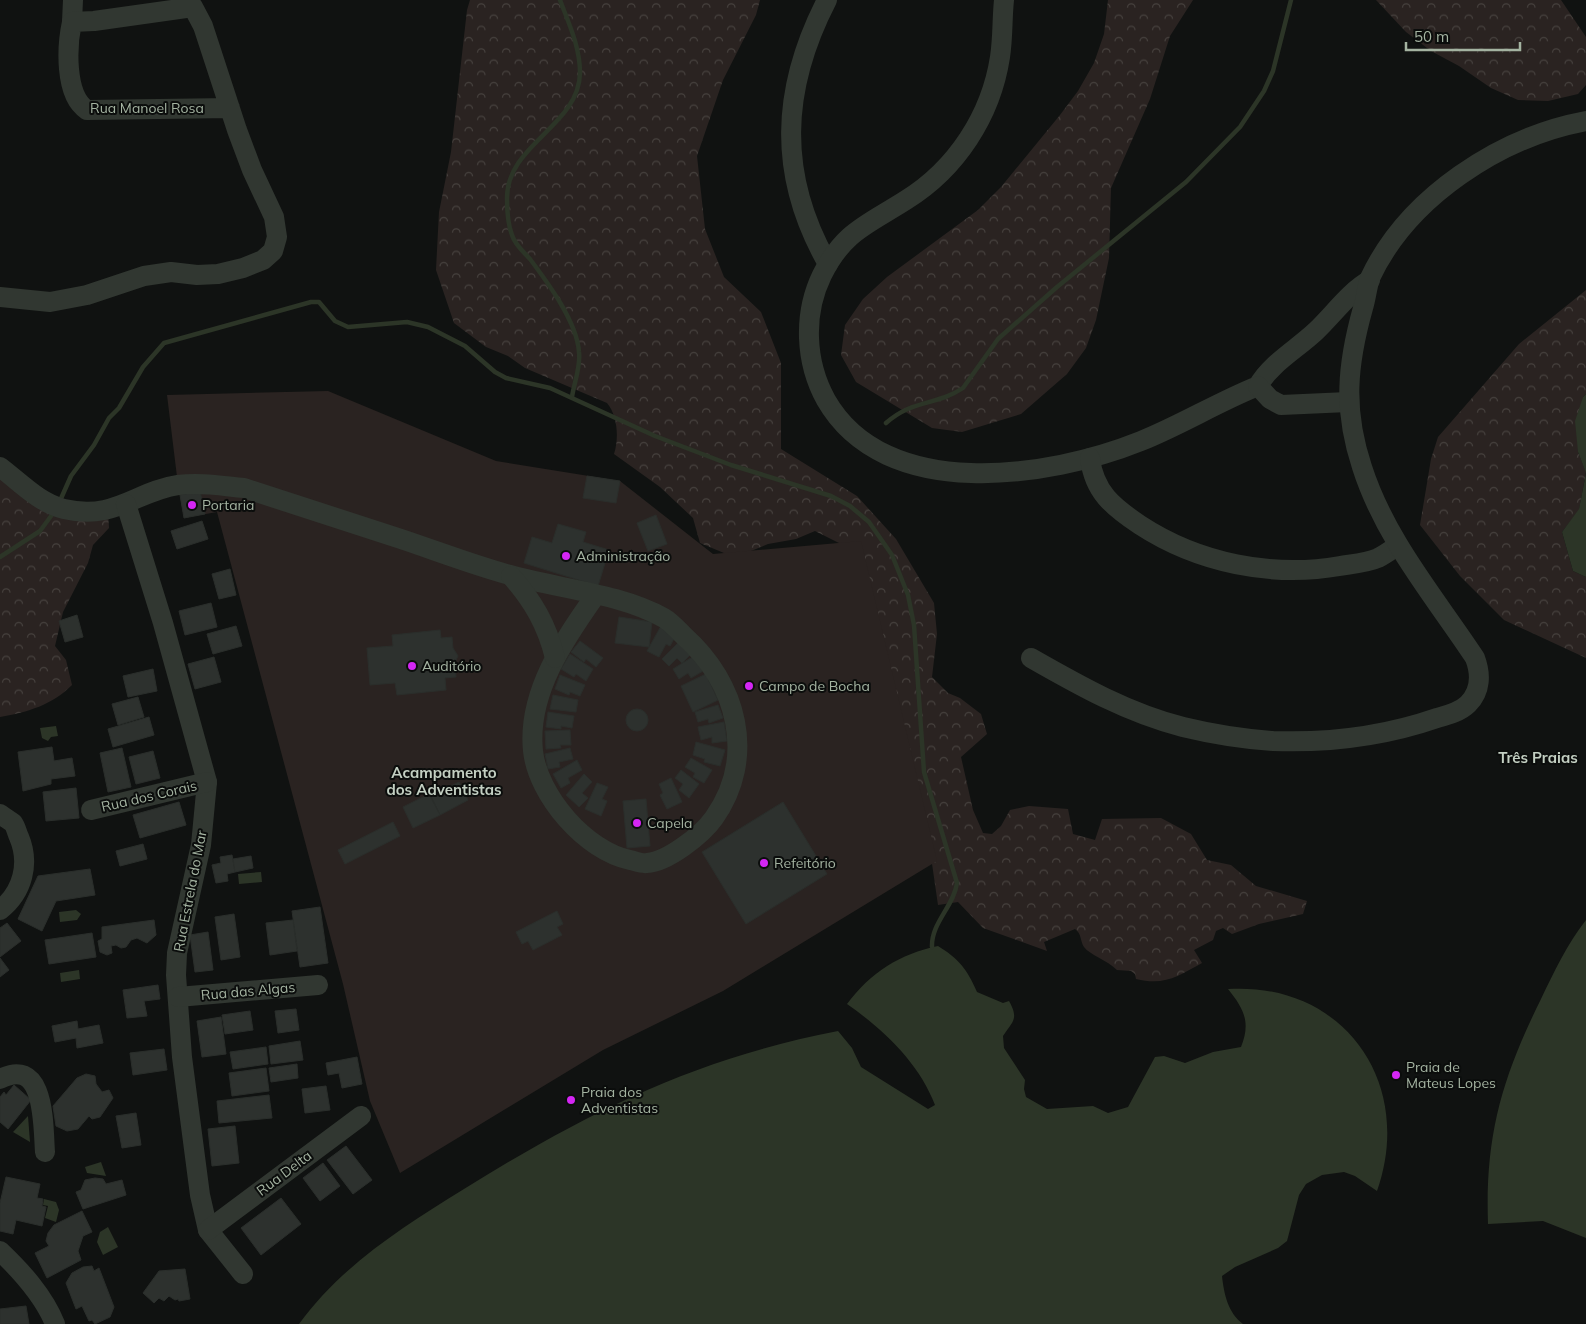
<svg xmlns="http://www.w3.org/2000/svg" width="1586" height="1324" font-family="Mulish,sans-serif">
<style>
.forest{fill:url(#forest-crowns)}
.park{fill:#2a2321}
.water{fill:#2c3527}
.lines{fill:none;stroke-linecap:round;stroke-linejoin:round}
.stream{stroke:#2c3527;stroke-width:4.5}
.building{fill:#2d312e;stroke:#2a2e2b}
.minor{stroke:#313731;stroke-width:20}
.poi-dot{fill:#d426f4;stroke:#0b0d0c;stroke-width:2}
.labels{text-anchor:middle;stroke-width:4;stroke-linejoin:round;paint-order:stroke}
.street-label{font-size:14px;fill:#a4b3a1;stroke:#0b0d0c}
.poi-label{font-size:14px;fill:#a4b3a1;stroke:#0b0d0c;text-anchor:start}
.neighbourhood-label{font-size:15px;font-weight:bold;fill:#c3cfc2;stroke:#0b0d0c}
</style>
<defs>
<pattern id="forest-crowns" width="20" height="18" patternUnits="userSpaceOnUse" patternTransform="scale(1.25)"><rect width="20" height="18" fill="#2a2321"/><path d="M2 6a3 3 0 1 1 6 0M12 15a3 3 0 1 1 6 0" fill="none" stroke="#46413e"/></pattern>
</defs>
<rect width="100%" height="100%" fill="#101211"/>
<g class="forest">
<path d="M470 0H760L756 15 723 80 697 156 705 229 724 277 761 312 781 363V449L857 496 896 539 934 603 937 634 932 677 948 693 960 698 981 714 987 734 961 757 973 810 983 833 992 834 1001 826 1010 810 1029 806 1068 809 1073 834 1095 840 1102 819 1161 818 1191 834 1207 860 1231 865 1256 886 1307 901 1303 914 1259 924 1232 934 1223 928 1216 931 1213 940 1194 950 1202 963C1178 976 1165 986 1136 979L1135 974 1131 971 1117 970C1107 960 1090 955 1084 947 1080 941 1082 934 1075 929L1044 942 1047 951 983 928 958 902 938 905 927 829 847 547 815 531 796 539 768 544 741 555 724 553 700 543 693 518 660 487 614 454C619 439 618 416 607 403L525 368 508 356 486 347 454 323 436 270 439 212 451 152 467 10Z"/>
<polygon points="1108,0 1193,0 1170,36 1150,99 1111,188 1109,258 1096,320 1086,348 1067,374 1021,414 962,432 932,428 856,382 841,355 845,325 863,299 887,277 978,210 1001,187 1060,115 1078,91 1094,63 1104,34"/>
<polygon points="1376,0 1561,0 1586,37 1586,85 1578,94 1548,101 1518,100 1491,88 1459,66 1431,51 1406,32"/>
<polygon points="1586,290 1586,394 1583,397 1578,452 1586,472 1579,510 1562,532 1573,571 1586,577 1586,658 1504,620 1460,576 1420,525 1431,459 1438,437 1519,344"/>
<path d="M0 472 33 497 108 512 109 528 93 545 88 563 63 612 55 646 66 660 72 685C52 705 28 712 0 717Z"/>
</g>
<polygon class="park" points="328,391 496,461 620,481 713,554 861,541 937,861 723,991 603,1050 400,1173 370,1101 343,984 217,512 184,518 178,485 167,395"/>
<g class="water">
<polygon points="1586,394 1586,577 1573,571 1562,532 1579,509 1586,473 1578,452 1575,421 1583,397"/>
<polygon points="56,726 58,736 51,737 48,741 42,738 40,728"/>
<polygon points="261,872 262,882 239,884 238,874"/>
<polygon points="76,910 81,914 77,920 60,922 59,912"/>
<path d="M1586 920V1238L1543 1221 1488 1224C1485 1135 1502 1078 1541 999 1554 972 1567 944 1586 920Z"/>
<path d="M938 946C959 959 967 969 977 992L1003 1003 1009 1001C1019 1019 1013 1021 1003 1036L1004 1048 1025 1080 1024 1089 1026 1097 1047 1109 1093 1106 1108 1113 1128 1107 1155 1057 1164 1056 1185 1063 1213 1052 1241 1047C1251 1022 1244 1009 1228 989 1344 982 1415 1083 1377 1191L1355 1176 1344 1172 1322 1175 1306 1184 1299 1195 1287 1241 1278 1248 1235 1267 1222 1276C1224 1294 1228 1313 1243 1324H299C343 1264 403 1227 464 1189 588 1112 694 1059 838 1031L852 1048 861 1067 928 1109 935 1105C919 1063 884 1030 847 1004 871 972 900 954 938 946Z"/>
<polygon points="79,970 80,979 61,982 60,973"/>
<polygon points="28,1116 30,1142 13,1132"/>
<polygon points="101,1162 106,1176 87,1173 85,1167"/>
<polygon points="44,1199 56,1202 59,1210 56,1222 45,1218 48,1206 43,1205"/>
<polygon points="108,1227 118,1247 103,1255 97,1242 100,1232"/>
</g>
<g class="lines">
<g class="stream">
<path d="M560 0C569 24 580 47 580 73 579 126 507 144 507 198 507 208 508 225 512 235 515 245 523 251 530 259 548 283 577 322 579 352 581 366 574 383 572 397"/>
<path d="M886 423C913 399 936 406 963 388L998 339 1057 287 1186 182 1240 127 1264 91 1273 71 1291 0"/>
<path d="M59 503 71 476 94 445 109 418 119 408 143 367 164 343 311 302H319L335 321 348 327 407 322 428 327 465 346 495 372 506 378 550 388 655 436 731 465 831 496 850 506 869 522 892 555 908 595 914 625 924 772 957 883C954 906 931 923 932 947"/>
<polyline points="0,557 40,531 54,512"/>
</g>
</g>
<g class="building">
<polygon points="587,476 620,481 616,503 583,498"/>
<polygon points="200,491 205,514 184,518 180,495"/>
<polygon points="656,515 667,544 648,551 637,523"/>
<polygon points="202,521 208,539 177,549 171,531"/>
<polygon points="558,524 586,532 583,542 609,550 598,586 524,563 532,537 552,543"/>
<polygon points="230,569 236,595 219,599 212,574"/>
<polygon points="211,603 217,627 185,635 179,611"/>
<polygon points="77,615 83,637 65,642 59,621"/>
<polygon points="619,617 652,622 649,647 615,643"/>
<polygon points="236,626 242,646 213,654 207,634"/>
<polygon points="661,626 676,635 670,646 666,644 659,657 647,651"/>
<polygon points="440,630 441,638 452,637 453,648 458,656 455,662 456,677 445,678 446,690 397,695 395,683 370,685 367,648 393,646 392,635"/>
<polygon points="580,641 603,658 596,667 586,659 584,662 571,652"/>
<polygon points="680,641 692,653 682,663 677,658 669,666 662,659"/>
<polygon points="570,654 593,669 586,681 576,674 574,677 561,669"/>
<polygon points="694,656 703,671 691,678 688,673 679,679 673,669"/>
<polygon points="214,657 221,682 195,689 188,664"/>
<polygon points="153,669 157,691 128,697 123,676"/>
<polygon points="706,674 718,700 693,712 681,686"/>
<polygon points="560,675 585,685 580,696 570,692 569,695 555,689"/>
<polygon points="553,695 578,700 576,712 550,709"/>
<polygon points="138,697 144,717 118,725 112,704"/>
<polygon points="718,705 723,718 709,723 708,719 698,722 695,712"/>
<circle cx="637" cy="720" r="11"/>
<polygon points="548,712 574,716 572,728 561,726 561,729 546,727"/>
<polygon points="149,717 154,735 113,747 108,729"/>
<polygon points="724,722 727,741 712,743 712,737 701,740 698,727"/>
<polygon points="570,730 571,745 560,745 561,748 546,749 545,731"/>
<polygon points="696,742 725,750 720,766 704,762 705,759 693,755"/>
<polygon points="52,747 54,761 72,758 75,776 51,779 51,784 23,791 18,752"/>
<polygon points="122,748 131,787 108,792 100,753"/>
<polygon points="570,748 573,759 559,762 560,767 548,769 545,754"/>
<polygon points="153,751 160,778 136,784 129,757"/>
<polygon points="691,758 712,770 704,783 693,777 695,773 685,767"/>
<polygon points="577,760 582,770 568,778 570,783 561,788 553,774"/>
<polygon points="681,770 699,784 689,798 679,790 683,784 675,778"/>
<polygon points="584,774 592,782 582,793 588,798 579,807 566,795"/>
<polygon points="671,778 682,802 667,809 660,795 663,793 659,784"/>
<polygon points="459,782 468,800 440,815 431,796"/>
<polygon points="597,783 608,787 602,799 607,801 601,816 585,809"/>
<polygon points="76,788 79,818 46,821 43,792"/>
<polygon points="429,794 440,815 413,828 403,807"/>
<polygon points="646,799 650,846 627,848 623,801"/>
<polygon points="179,802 186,825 140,838 133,815"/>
<polygon points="783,802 827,874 746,924 702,852"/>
<polygon points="393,822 400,836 345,864 338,850"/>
<polygon points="143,844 147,859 120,866 116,851"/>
<polygon points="232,855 235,872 227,874 228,881 216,883 212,865 221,863 220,857"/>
<polygon points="251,856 253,868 235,872 233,859"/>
<polygon points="90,869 95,895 56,901 42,931 18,919 38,876"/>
<polygon points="320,907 328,963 300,967 292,911"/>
<polygon points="557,911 563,924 557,927 562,935 533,950 528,941 522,944 516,932"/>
<polygon points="234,914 240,957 221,960 215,917"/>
<polygon points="154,920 156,935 147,943 137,938 131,940 126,947 121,948 116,945 111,946 112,953 107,955 100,952 98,941 102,939 102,927"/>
<polygon points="293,920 297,951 270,955 266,923"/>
<polygon points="7,923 21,941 0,957 0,928"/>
<polygon points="208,932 213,970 195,972 190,935"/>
<polygon points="92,933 96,957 49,964 45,940"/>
<polygon points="0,958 9,970 0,977"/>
<polygon points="158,985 160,999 144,1001 147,1016 127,1018 123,990"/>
<polygon points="296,1009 299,1030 278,1033 275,1011"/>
<polygon points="250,1011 253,1030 225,1034 222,1015"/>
<polygon points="221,1017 226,1054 202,1057 197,1021"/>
<polygon points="77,1021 78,1029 99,1025 103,1043 77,1048 76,1038 55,1042 52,1026"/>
<polygon points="300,1041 303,1060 271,1064 269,1046"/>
<polygon points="266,1047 268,1064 233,1069 230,1052"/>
<polygon points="164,1049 167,1070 133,1075 130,1053"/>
<polygon points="357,1057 362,1084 342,1088 339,1073 328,1075 326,1063"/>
<polygon points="297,1064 298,1078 271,1082 269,1068"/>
<polygon points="266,1068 269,1091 232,1096 229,1073"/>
<polygon points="86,1074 95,1076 96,1084 102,1092 109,1090 113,1098 100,1117 92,1119 89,1116 78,1129 67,1131 56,1126 53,1106 77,1078"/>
<polygon points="14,1085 31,1100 8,1129 0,1122 0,1097 4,1092 6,1095"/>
<polygon points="326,1086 330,1110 305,1113 302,1089"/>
<polygon points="269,1095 272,1118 219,1123 217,1101"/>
<polygon points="136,1113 141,1145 122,1148 116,1116"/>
<polygon points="235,1126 239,1163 212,1166 208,1129"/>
<polygon points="346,1146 372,1180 353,1194 327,1160"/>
<polygon points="323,1163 340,1186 320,1201 303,1178"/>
<polygon points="6,1177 40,1184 37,1198 43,1199 42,1206 46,1207 42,1226 16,1220 13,1234 0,1231 0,1203"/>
<polygon points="95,1178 103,1179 106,1184 122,1180 126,1195 83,1209 76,1192 81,1190 85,1180"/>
<polygon points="281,1198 301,1224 261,1255 241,1228"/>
<polygon points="82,1211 92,1232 83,1236 78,1251 81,1260 47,1278 35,1253 49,1246 46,1241 48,1233 54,1225"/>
<polygon points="92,1266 94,1271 99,1268 114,1307 110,1317 95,1324 92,1320 89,1321 82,1306 76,1309 66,1283 72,1273 83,1267"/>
<polygon points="185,1269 190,1299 179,1301 178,1299 175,1300 169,1296 164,1301 159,1298 154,1303 143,1293 159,1271"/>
<polygon points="26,1306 29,1324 0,1324 0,1309"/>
</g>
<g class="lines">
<g class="minor">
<path d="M827 0C781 89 777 175 828 264"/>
<path d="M1004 0C1002 19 1003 38 1000 57 991 116 956 169 906 200 867 225 844 231 822 275 803 314 805 362 826 400 885 503 1049 478 1141 441 1181 425 1218 402 1258 386 1270 364 1297 349 1316 331 1334 314 1349 292 1370 280"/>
<polyline points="72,22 73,0"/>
<path d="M0 297 50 302 87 295 144 276 171 272 197 275 218 274 243 268 263 260 273 251 277 237 274 217 252 170 237 130 203 26 193 7 94 21 72 22C67 45 64 95 87 110L230 108"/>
<polyline points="1258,386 1270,399 1281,405 1348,402"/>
<path d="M1090 458C1094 492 1113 507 1140 525 1198 563 1272 578 1340 566 1352 564 1367 563 1378 558 1384 555 1391 550 1397 546"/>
<path d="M0 467C20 482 39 503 64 509 115 521 136 491 178 485 200 482 222 486 244 488 296 505 348 522 401 539 437 551 473 565 510 575 559 589 619 593 664 618 671 622 678 630 684 636 737 683 757 757 714 818 702 835 667 862 647 863 642 864 635 861 630 860 586 851 538 796 533 751 527 693 564 640 595 596"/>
<polyline points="126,504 163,623 207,782 201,845 177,953 176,975 182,1057 200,1195 208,1230 243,1274"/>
<path d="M511 576C533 601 547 625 555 658"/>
<path d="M1031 658C1080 686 1128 713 1183 727 1212 734 1243 739 1273 741 1328 743 1385 736 1437 718 1448 715 1460 712 1468 704 1481 691 1481 674 1475 658 1434 596 1385 539 1362 467 1343 410 1347 365 1363 308 1366 299 1367 287 1370 278 1408 197 1500 137 1586 121"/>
<polyline points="91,810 207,782"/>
<path d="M0 814C4 817 9 820 13 823 16 827 17 833 19 837 30 863 23 892 0 910"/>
<polyline points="178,997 318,985"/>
<path d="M0 1079C46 1055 43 1127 45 1152"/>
<polyline points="208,1230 361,1116"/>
<path d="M0 1251C22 1272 44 1296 55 1324"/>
</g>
</g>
<g class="poi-dot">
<circle cx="192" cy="505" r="5"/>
<circle cx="566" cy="556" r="5"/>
<circle cx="412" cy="666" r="5"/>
<circle cx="749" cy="686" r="5"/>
<circle cx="637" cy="823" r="5"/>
<circle cx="764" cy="863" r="5"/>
<circle cx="1396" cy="1075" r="5"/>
<circle cx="571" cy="1100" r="5"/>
</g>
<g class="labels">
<g class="street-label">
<text x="147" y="113">Rua Manoel Rosa</text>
<text transform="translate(149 796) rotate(-13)" y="5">Rua dos Corais</text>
<text transform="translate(190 891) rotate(-79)" y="5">Rua Estrela do Mar</text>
<text transform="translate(248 991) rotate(-5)" y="5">Rua das Algas</text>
<text transform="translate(284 1173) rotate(-37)" y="5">Rua Delta</text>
</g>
<g class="poi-label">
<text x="202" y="510">Portaria</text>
<text x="576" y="561">Administração</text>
<text x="422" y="671">Auditório</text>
<text x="759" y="691">Campo de Bocha</text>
<text x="647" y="828">Capela</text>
<text x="774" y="868">Refeitório</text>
<text x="1406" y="1072">Praia de<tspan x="1406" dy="16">Mateus Lopes</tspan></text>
<text x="581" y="1097">Praia dos<tspan x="581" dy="16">Adventistas</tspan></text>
</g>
<g class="neighbourhood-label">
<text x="1538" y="763">Três Praias</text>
<text x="444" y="778">Acampamento<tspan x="444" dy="17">dos Adventistas</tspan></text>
</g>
</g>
<path d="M1406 42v8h114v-8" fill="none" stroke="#a4b3a1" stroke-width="2.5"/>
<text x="1414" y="42" font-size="15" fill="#a4b3a1" stroke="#0b0d0c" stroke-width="4" paint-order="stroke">50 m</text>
</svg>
